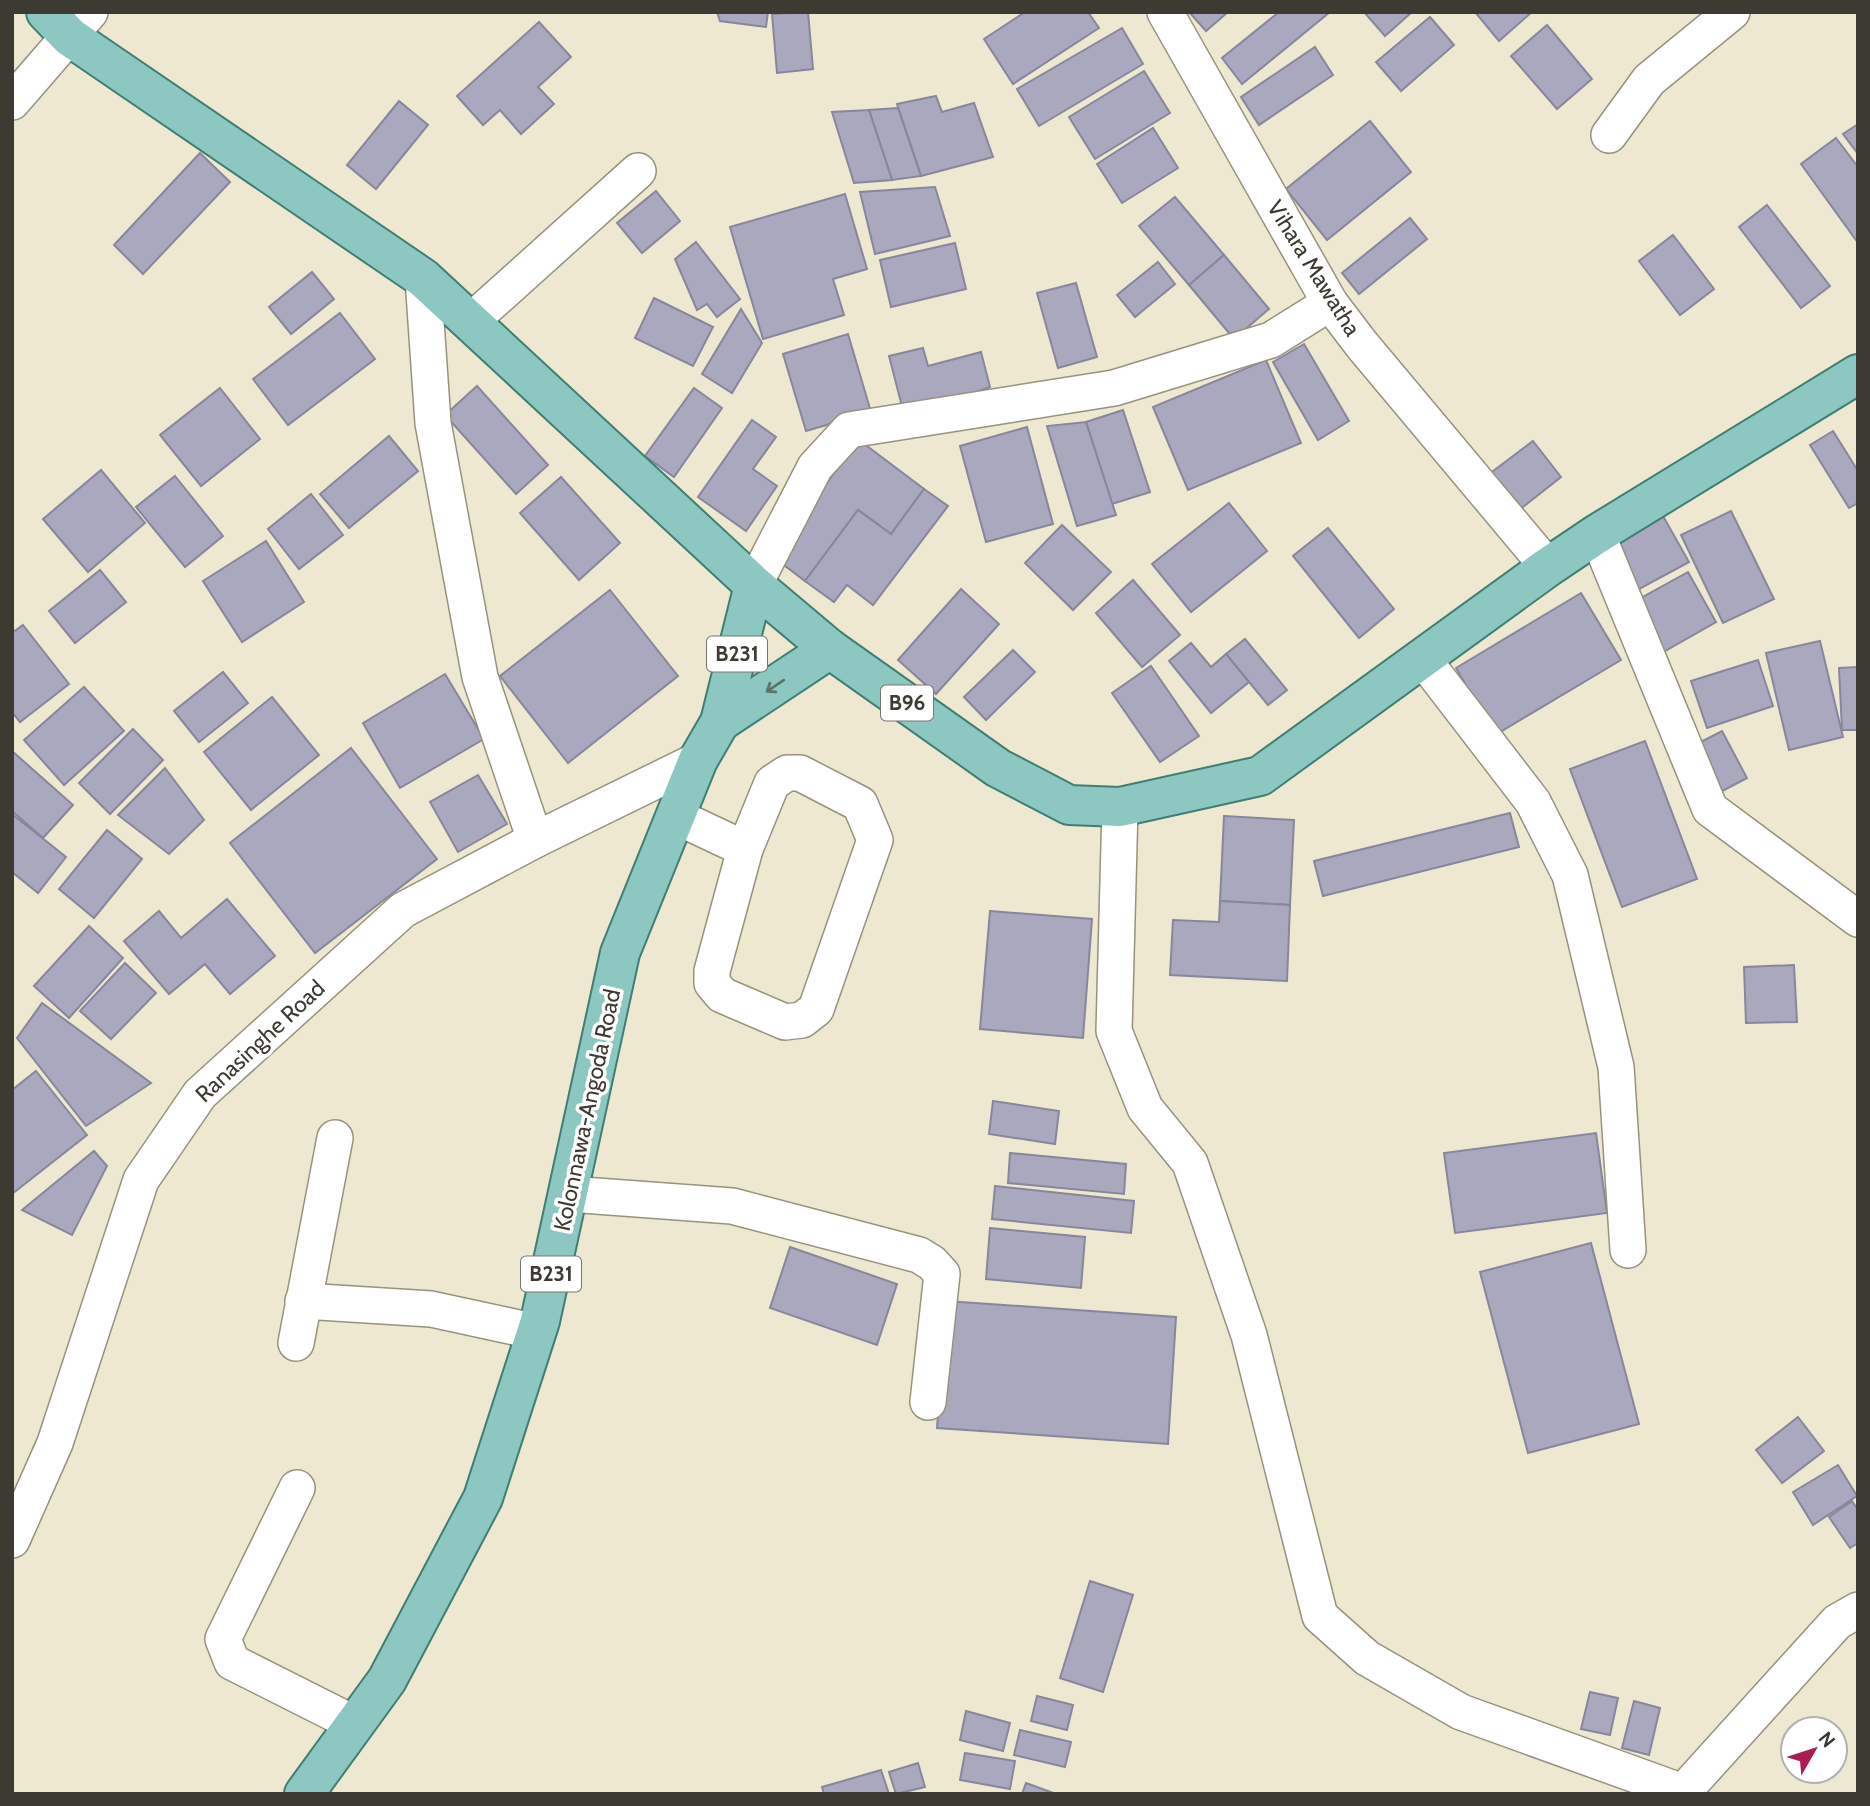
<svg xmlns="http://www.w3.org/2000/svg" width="1870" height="1806" font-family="Cabin,sans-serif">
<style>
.building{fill:#aaa8bf;stroke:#88869c;stroke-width:2}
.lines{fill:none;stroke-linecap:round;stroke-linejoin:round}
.minor-casing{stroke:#98927c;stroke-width:38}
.major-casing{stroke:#3f7f73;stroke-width:42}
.minor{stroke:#fff;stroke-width:35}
.major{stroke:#8cc8c1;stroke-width:38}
.oneway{stroke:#5d736b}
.labels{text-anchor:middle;stroke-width:7;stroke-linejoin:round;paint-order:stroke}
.shield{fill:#fff;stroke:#77766f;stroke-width:2}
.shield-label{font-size:21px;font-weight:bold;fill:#3d3b31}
.street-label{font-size:23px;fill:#3d3b31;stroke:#fff}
</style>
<rect width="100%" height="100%" fill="#eee8d0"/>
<g class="building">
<polygon points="717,12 768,12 766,27 720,21"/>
<polygon points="808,12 813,69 777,73 772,14"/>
<polygon points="1025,12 1088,12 1099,28 1013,84 984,39"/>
<polygon points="1189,12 1228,12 1206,31"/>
<polygon points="1279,12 1330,12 1242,84 1222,58"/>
<polygon points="1364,12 1412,12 1385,36"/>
<polygon points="1475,12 1532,12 1499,41"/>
<polygon points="1430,17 1454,45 1401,91 1376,62"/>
<polygon points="539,22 571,57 538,87 554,104 521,134 500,110 483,125 457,96"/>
<polygon points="1547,25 1592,79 1557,109 1511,56"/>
<polygon points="1122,28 1143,64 1039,126 1017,89"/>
<polygon points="1315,47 1333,75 1259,125 1241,97"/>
<polygon points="1144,71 1170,113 1095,159 1069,117"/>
<polygon points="936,96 942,112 974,103 993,157 921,176 897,104"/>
<polygon points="399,101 428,125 376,189 347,165"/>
<polygon points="898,108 921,176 892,180 869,110"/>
<polygon points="869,110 892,180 854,183 832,112"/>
<polygon points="1370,121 1411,172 1327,240 1286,189"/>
<polygon points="1858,124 1858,154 1843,134"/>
<polygon points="1153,128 1178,168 1122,203 1097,164"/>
<polygon points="1836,138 1858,167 1858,243 1801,164"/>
<polygon points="200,153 230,182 143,274 114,245"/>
<polygon points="935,187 950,236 875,254 860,192"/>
<polygon points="656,191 680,221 642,253 617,223"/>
<polygon points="845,194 867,269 833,279 844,315 763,339 730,227"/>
<polygon points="1175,197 1224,255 1189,285 1139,226"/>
<polygon points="1767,205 1830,286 1801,308 1739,227"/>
<polygon points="1410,218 1427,239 1359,294 1342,273"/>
<polygon points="1673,235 1714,289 1680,315 1639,261"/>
<polygon points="696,242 740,299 717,317 707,304 697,310 675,259"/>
<polygon points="955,243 966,289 891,307 880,260"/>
<polygon points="1224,255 1269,309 1234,339 1189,285"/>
<polygon points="1158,262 1175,284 1135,317 1117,295"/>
<polygon points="312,272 334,299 291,334 269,307"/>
<polygon points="1076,283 1097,357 1058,368 1037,293"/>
<polygon points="654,298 713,327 693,366 635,338"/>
<polygon points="741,309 762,343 732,393 702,374"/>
<polygon points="340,313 375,359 288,425 253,379"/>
<polygon points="848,334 871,412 806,431 783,354"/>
<polygon points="1304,344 1349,421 1318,440 1273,362"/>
<polygon points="923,348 928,366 981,352 990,387 905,418 889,356"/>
<polygon points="1266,360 1301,443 1188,490 1153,407"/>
<polygon points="477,386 548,465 516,494 445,415"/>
<polygon points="220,388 260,439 201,486 160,435"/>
<polygon points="694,388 722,408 674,477 645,456"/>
<polygon points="1123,410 1150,492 1112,504 1086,422"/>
<polygon points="752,420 776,437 753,469 777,486 746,531 698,497"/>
<polygon points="1086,422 1116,515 1077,526 1047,426"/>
<polygon points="1027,427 1053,524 986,542 960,446"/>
<polygon points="1833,431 1858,471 1858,503 1849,508 1810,445"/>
<polygon points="389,436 418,471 349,528 320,494"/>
<polygon points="859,440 924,489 891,534 858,510 805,581 772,556"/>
<polygon points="1533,441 1561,477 1513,515 1484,478"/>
<polygon points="101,470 145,523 88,572 43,519"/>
<polygon points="175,476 223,536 185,567 136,507"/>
<polygon points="561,477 620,543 579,580 520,513"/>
<polygon points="924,489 948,506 873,605 847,585 834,602 805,581 858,510 891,534"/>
<polygon points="311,494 343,535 299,569 268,529"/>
<polygon points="1229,503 1267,551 1191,612 1152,564"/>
<polygon points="1731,511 1774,599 1723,623 1681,535"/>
<polygon points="1663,516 1689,562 1632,593 1606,547"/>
<polygon points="1062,525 1111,572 1073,610 1025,563"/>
<polygon points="1328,528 1394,609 1359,638 1293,556"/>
<polygon points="266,541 304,602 242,642 203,581"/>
<polygon points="100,570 126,602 75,643 49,611"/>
<polygon points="1688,572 1716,622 1660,654 1632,603"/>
<polygon points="1133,580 1180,635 1142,667 1096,613"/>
<polygon points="961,589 999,624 936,694 898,660"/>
<polygon points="610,590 678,676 568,763 500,676"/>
<polygon points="1581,593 1621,660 1495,735 1456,668"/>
<polygon points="23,625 69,684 20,722 12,712 12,633"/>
<polygon points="1245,639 1287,690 1268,705 1226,654"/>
<polygon points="1820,641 1843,737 1789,750 1766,653"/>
<polygon points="1191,643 1211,667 1226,654 1249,682 1211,713 1169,661"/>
<polygon points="1013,650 1035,672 986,720 964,697"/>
<polygon points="1758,660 1773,706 1707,728 1691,681"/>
<polygon points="1151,666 1199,736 1160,762 1112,693"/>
<polygon points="1858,667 1858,730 1842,730 1839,668"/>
<polygon points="223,672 248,703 199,742 174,711"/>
<polygon points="445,674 484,739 400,788 363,723"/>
<polygon points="84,687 124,731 64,785 24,740"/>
<polygon points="272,697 319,755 251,810 204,752"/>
<polygon points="133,729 163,760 110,814 79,783"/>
<polygon points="1722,731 1747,778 1715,795 1689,748"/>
<polygon points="1645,741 1697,879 1622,907 1570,769"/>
<polygon points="351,748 437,859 315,953 230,843"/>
<polygon points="12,751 73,805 43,838 12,811"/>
<polygon points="165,768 204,820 169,854 118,815"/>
<polygon points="478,775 507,824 458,852 430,802"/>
<polygon points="1510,813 1519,847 1323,896 1314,861"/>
<polygon points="12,814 66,857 38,893 12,872"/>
<polygon points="1224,816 1294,820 1290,905 1220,901"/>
<polygon points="107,830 142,859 94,918 59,889"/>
<polygon points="227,899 275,956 230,994 205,964 169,994 124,941 159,911 181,938"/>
<polygon points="1220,901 1290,905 1287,981 1170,975 1173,920 1219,922"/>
<polygon points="990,911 1092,919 1083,1038 980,1029"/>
<polygon points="89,926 123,958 69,1018 34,986"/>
<polygon points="125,963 156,993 111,1039 80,1011"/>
<polygon points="1794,965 1797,1022 1746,1023 1744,967"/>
<polygon points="42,1003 151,1083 86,1126 17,1038"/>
<polygon points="36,1071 87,1135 12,1194 12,1090"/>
<polygon points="993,1101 1059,1111 1055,1144 989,1134"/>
<polygon points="1596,1133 1607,1213 1455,1233 1444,1153"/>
<polygon points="94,1151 107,1166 72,1235 22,1210"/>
<polygon points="1010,1153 1126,1164 1124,1194 1008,1183"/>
<polygon points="995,1186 1134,1201 1131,1233 992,1219"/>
<polygon points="990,1228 1085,1237 1081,1288 986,1279"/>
<polygon points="1591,1243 1639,1424 1528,1453 1480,1272"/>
<polygon points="790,1247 897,1284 877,1345 770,1308"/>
<polygon points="946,1301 1176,1317 1168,1444 937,1428"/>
<polygon points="1798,1417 1824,1451 1782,1483 1756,1450"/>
<polygon points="1838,1465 1857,1496 1813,1525 1793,1492"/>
<polygon points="1852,1501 1858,1510 1858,1543 1850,1548 1829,1517"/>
<polygon points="1090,1581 1133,1595 1103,1692 1060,1678"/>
<polygon points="1590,1692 1618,1698 1610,1735 1581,1729"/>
<polygon points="1037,1696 1073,1705 1067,1730 1031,1721"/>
<polygon points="1634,1701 1660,1708 1649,1755 1622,1748"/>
<polygon points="966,1711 1010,1723 1003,1751 960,1740"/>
<polygon points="1020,1730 1071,1742 1065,1767 1014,1755"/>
<polygon points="965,1753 1015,1761 1010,1789 960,1780"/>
<polygon points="918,1763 925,1787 896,1794 889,1772"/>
<polygon points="881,1770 889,1794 824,1794 822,1787"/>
<polygon points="1026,1783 1056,1794 1022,1794"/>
</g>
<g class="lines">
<defs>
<g id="minor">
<polyline points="1165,12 1330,303 1362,345 1548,567"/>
<polyline points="12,102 90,12"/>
<polyline points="1609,135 1649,80 1732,12"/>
<polyline points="423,278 433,423 480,677 535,840"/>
<polyline points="470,322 638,171"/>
<polyline points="1597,534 1710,809 1858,919"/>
<polyline points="754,585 815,467 849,430 1114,388 1271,340 1330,303"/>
<polyline points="1423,659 1533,802 1570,875 1616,1067 1628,1250"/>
<polygon points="787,773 800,773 860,804 875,840 816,1009 802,1020 785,1022 722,995 712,983 712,971 745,849 772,783"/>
<polyline points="1120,807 1114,1031 1145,1108 1190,1163 1249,1335 1320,1616 1367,1658 1461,1712 1683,1792 1837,1622 1858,1610"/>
<polyline points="675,816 745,849"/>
<polyline points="569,1194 732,1206 919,1255 932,1263 942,1274 928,1402"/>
<polyline points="303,1301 431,1309 537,1332"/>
<polyline points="296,1343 335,1138"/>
<polyline points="297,1488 223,1639 232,1662 355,1724"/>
<polyline points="12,1540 55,1443 141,1180 200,1094 403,910 535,840 698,760"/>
</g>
<g id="major">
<polyline points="46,12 70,37 423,278 754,585 830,649 998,768 1069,805 1120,807 1260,776 1548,567 1597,534 1858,374"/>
<polyline points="720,722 830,649"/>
<polyline points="304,1794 387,1680 483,1498 540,1321 620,953 698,760 720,722 754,585"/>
</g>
</defs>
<use href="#minor" class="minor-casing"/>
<use href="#major" class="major-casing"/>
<use href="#minor" class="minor"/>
<use href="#major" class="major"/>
</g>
<defs><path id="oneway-shaft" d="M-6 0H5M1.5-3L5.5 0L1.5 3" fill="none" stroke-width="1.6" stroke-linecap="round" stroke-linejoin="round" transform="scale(1.75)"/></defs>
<use class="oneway" href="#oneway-shaft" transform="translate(775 686) rotate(146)"/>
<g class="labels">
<g class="shield">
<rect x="707" y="636.5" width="60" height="35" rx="5"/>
<rect x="881" y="685.5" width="52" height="35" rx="5"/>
<rect x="521" y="1256.5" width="60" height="35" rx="5"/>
</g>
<g class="shield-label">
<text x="737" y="661">B231</text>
<text x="907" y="710">B96</text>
<text x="551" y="1281">B231</text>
</g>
<g class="street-label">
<text transform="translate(1314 268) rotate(58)" y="8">Vihara Mawatha</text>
<text transform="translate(260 1041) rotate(-43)" y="8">Ranasinghe Road</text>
<text transform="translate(587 1110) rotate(-78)" y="8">Kolonnawa-Angoda Road</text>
</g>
</g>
<rect width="1870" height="1806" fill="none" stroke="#3d3b31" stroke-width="28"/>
<g transform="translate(1814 1750) rotate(51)"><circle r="33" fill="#ffffff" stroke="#b1b1ad" stroke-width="2"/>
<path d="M0-5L12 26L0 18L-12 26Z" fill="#ac1c53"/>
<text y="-10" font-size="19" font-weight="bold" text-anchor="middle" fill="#3d3b31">N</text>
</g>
</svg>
